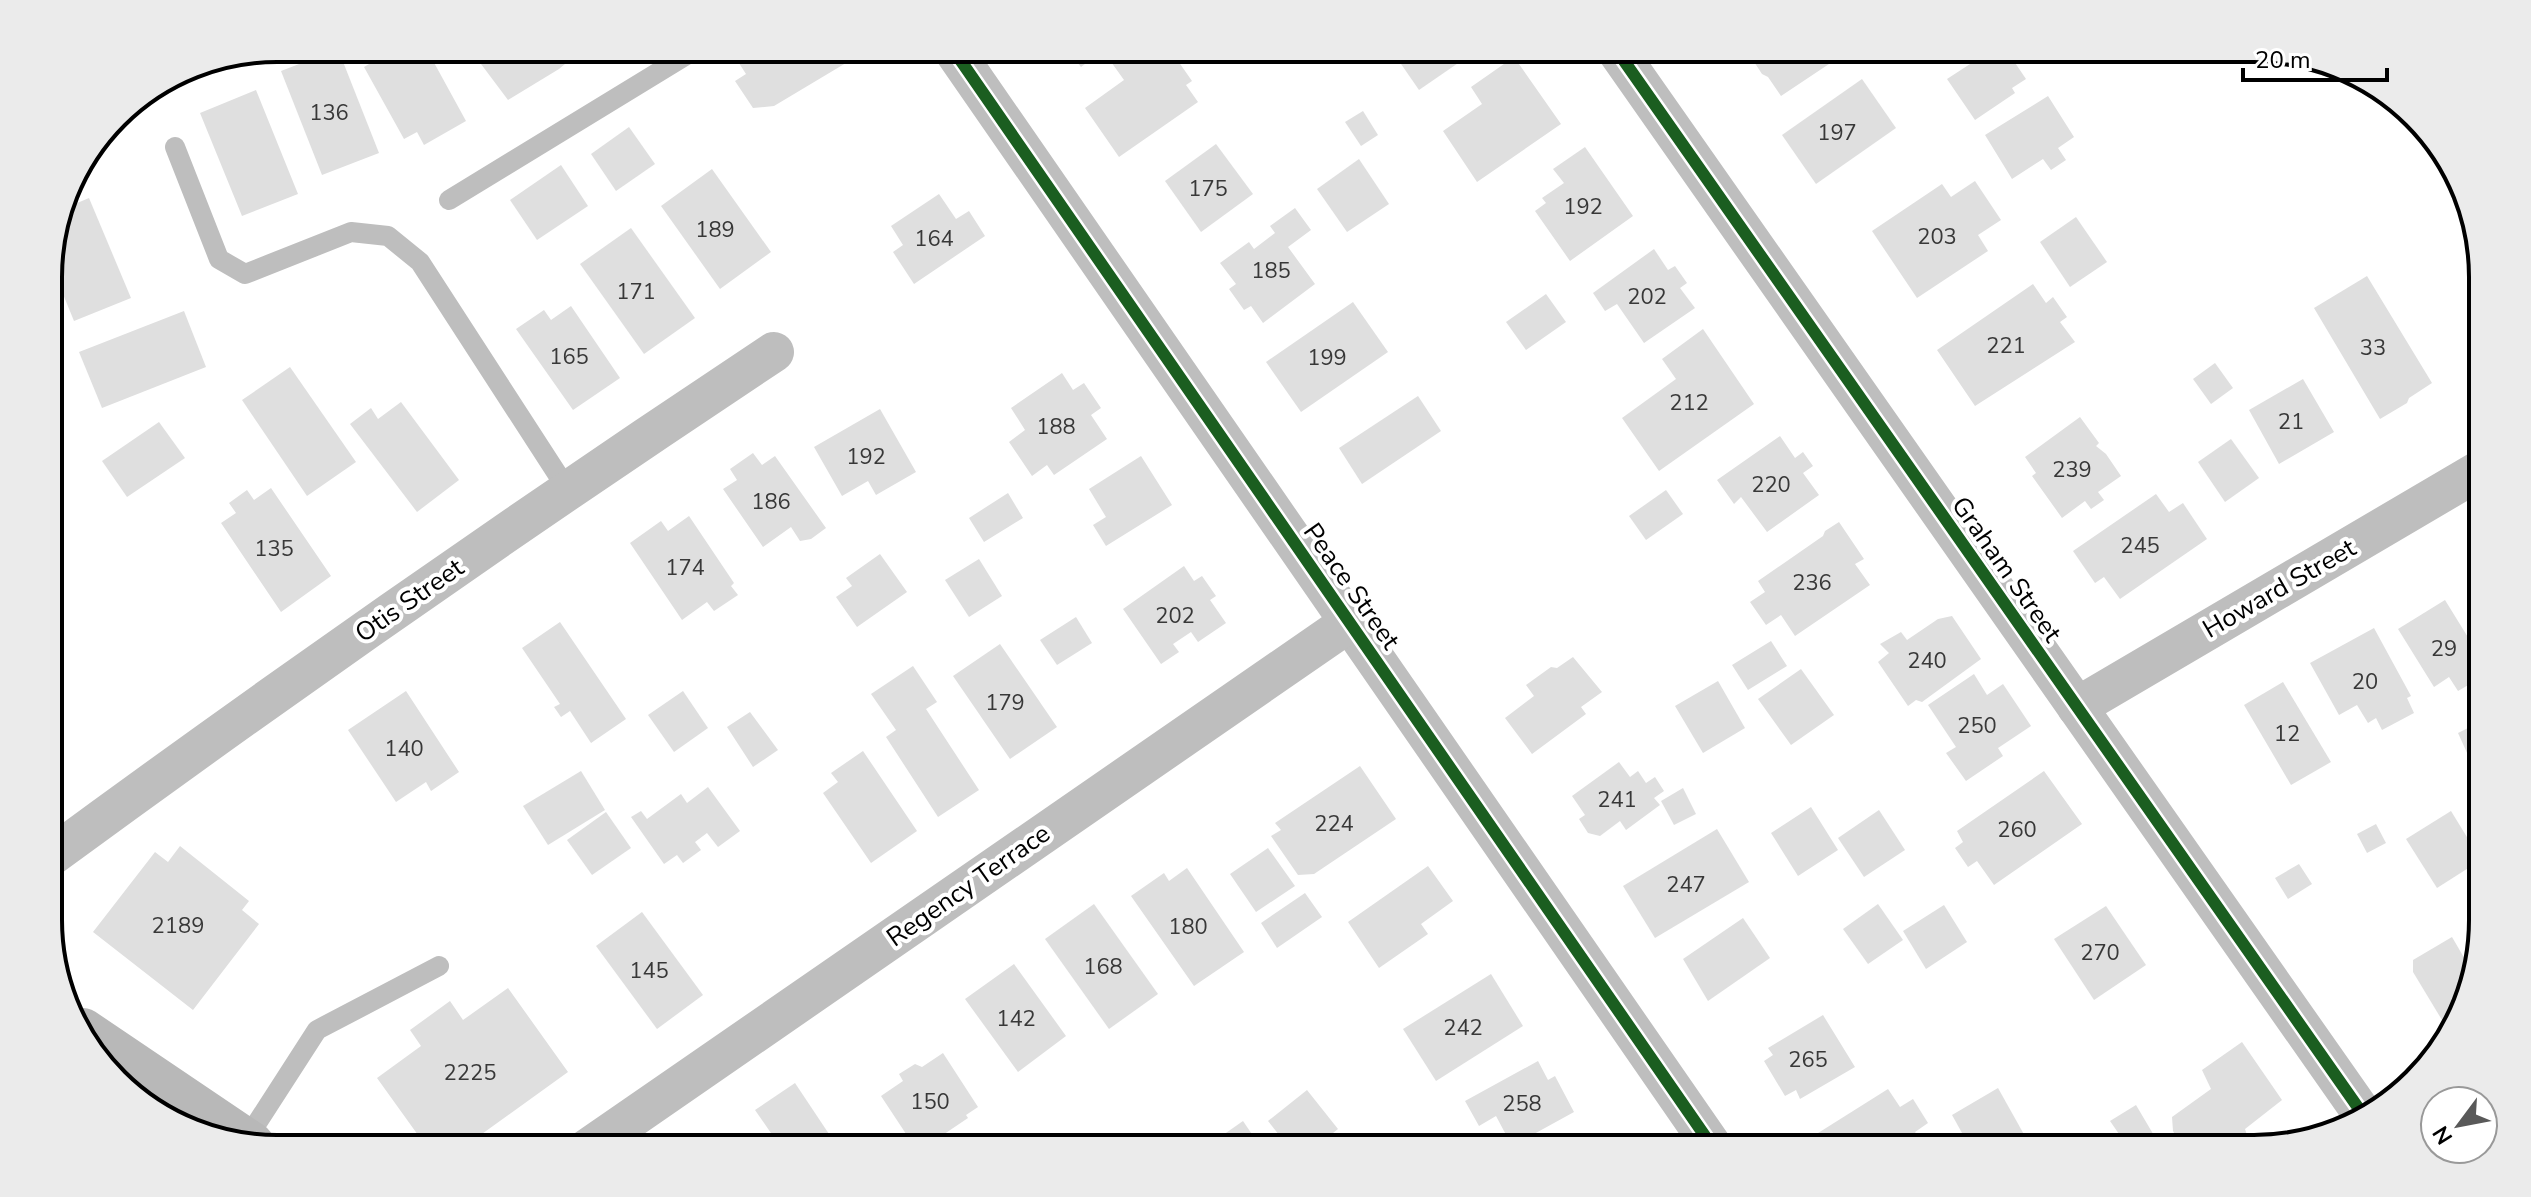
<svg xmlns="http://www.w3.org/2000/svg" width="2531" height="1197" font-family="'Nunito Sans',sans-serif">
<style>
.building{fill:#dfdfdf}
.lines{fill:none;stroke-linecap:round;stroke-linejoin:round}
.service{stroke:#bebebe;stroke-width:20}
.minor{stroke:#bebebe;stroke-width:40}
.secondary{stroke:#b8b8b8;stroke-width:44}
.cycleway-casing{stroke:#fff;stroke-width:17}
.cycleway{stroke:#1b5e20;stroke-width:12}
.labels{text-anchor:middle;stroke-width:8;stroke-linejoin:round;paint-order:stroke}
.number-label{font-size:22px;fill:#383838}
.street-label{font-size:26px;fill:#000;stroke:#fff}
.rim{fill:none;stroke:#000;stroke-width:4}
</style>
<rect width="100%" height="100%" fill="#fff"/>
<g class="building">
<polygon points="376,48 426,48 466,121 424,145 417,132 404,139 364,67 381,57"/>
<polygon points="489,48 584,48 559,69 508,100 478,60"/>
<polygon points="756,48 864,48 866,51 774,106 753,108 735,81 746,74 737,60"/>
<polygon points="1066,48 1105,48 1081,67"/>
<polygon points="1125,48 1169,48 1192,81 1186,85 1198,102 1119,157 1085,108 1124,80 1109,59"/>
<polygon points="1390,48 1480,48 1419,90"/>
<polygon points="1745,48 1853,48 1781,96 1768,77 1762,74"/>
<polygon points="2005,48 2026,79 2012,88 2015,93 1975,120 1947,79 1987,53 1991,58"/>
<polygon points="338,49 379,153 322,175 281,71"/>
<polygon points="1514,57 1561,124 1477,182 1443,131 1482,104 1471,87"/>
<polygon points="1862,79 1896,128 1816,184 1782,135"/>
<polygon points="256,90 298,194 242,216 200,113"/>
<polygon points="2048,96 2074,137 2058,148 2066,160 2051,170 2043,159 2012,179 1985,135"/>
<polygon points="1363,111 1378,135 1361,146 1345,122"/>
<polygon points="629,127 655,164 616,191 591,154"/>
<polygon points="1216,144 1253,194 1201,232 1165,181"/>
<polygon points="1585,147 1633,216 1570,261 1535,211 1546,203 1542,198 1564,183 1553,169"/>
<polygon points="1359,159 1389,204 1347,232 1317,189"/>
<polygon points="561,165 588,206 537,240 510,200"/>
<polygon points="712,169 771,252 720,289 661,206"/>
<polygon points="1975,181 2001,220 1978,235 1988,251 1917,298 1872,231 1942,184 1951,197"/>
<polygon points="939,194 956,219 969,211 985,236 914,284 893,252 903,245 891,226"/>
<polygon points="89,198 131,298 74,321 49,260 63,209"/>
<polygon points="1295,208 1311,230 1288,247 1315,284 1263,323 1251,306 1244,310 1229,289 1236,284 1220,263 1249,242 1254,249 1275,233 1270,226"/>
<polygon points="2076,217 2107,262 2070,287 2040,242"/>
<polygon points="2473,227 2481,247 2481,262 2463,233"/>
<polygon points="631,228 695,318 644,354 580,264"/>
<polygon points="1654,249 1668,270 1675,266 1687,283 1680,288 1695,308 1644,343 1617,304 1605,311 1593,293"/>
<polygon points="2367,276 2432,383 2409,398 2407,403 2380,419 2314,308"/>
<polygon points="2033,284 2046,303 2053,297 2067,317 2060,322 2075,342 1975,406 1937,350"/>
<polygon points="1546,294 1566,322 1526,350 1506,322"/>
<polygon points="1353,302 1388,352 1301,412 1266,362"/>
<polygon points="571,306 620,378 573,410 516,329 544,310 551,320"/>
<polygon points="184,311 206,367 102,408 79,352"/>
<polygon points="1703,329 1754,404 1659,471 1622,418 1676,379 1662,359"/>
<polygon points="2215,363 2233,388 2211,404 2193,379"/>
<polygon points="290,367 356,462 307,496 242,400"/>
<polygon points="1062,373 1073,390 1084,383 1101,408 1091,415 1107,439 1054,475 1047,465 1032,476 1009,442 1025,430 1011,408"/>
<polygon points="2303,379 2334,432 2279,464 2249,410"/>
<polygon points="1418,396 1441,431 1362,484 1339,448"/>
<polygon points="401,402 459,480 417,512 350,424 371,408 378,419"/>
<polygon points="880,409 916,472 876,495 868,481 842,496 814,447"/>
<polygon points="2080,417 2099,443 2096,446 2106,454 2121,476 2098,492 2104,500 2091,509 2085,501 2062,518 2032,476 2036,473 2025,457"/>
<polygon points="159,422 185,458 127,497 102,461"/>
<polygon points="1780,436 1795,458 1803,452 1813,466 1803,473 1819,495 1767,532 1741,497 1734,504 1717,480"/>
<polygon points="2231,439 2259,478 2225,502 2198,462"/>
<polygon points="753,453 762,465 775,456 826,528 811,539 800,541 791,527 763,547 723,489 737,480 730,469"/>
<polygon points="1141,456 1172,505 1106,546 1093,525 1106,517 1089,489"/>
<polygon points="271,488 331,576 281,612 221,523 236,513 229,503 247,490 254,500"/>
<polygon points="1666,490 1683,514 1646,540 1629,516"/>
<polygon points="1008,493 1023,518 984,542 969,518"/>
<polygon points="2156,494 2169,512 2183,503 2207,539 2120,599 2104,577 2095,583 2073,551"/>
<polygon points="689,516 734,583 731,586 738,595 714,611 707,602 682,620 630,543 661,521 668,531"/>
<polygon points="1839,522 1864,559 1855,564 1870,585 1795,636 1781,615 1766,625 1750,602 1765,592 1758,581 1823,536 1825,531"/>
<polygon points="880,554 907,592 857,627 836,597 852,586 846,578"/>
<polygon points="979,559 1002,596 969,617 945,580"/>
<polygon points="1184,566 1194,581 1202,576 1216,596 1210,600 1226,623 1198,642 1191,632 1173,644 1179,652 1161,664 1123,609"/>
<polygon points="2445,600 2482,660 2482,677 2458,691 2449,677 2434,687 2398,629"/>
<polygon points="1952,616 1981,659 1922,702 1916,700 1908,706 1878,662 1889,653 1880,644 1901,632 1907,640 1938,619"/>
<polygon points="1076,617 1092,643 1057,665 1040,640"/>
<polygon points="560,622 626,719 591,743 570,711 561,717 554,707 560,704 522,648"/>
<polygon points="2374,628 2411,696 2407,698 2414,713 2382,730 2376,718 2368,723 2357,705 2339,715 2310,663"/>
<polygon points="1771,641 1787,666 1748,690 1732,665"/>
<polygon points="1000,644 1057,727 1010,759 953,676"/>
<polygon points="1573,657 1602,692 1581,707 1586,714 1532,754 1505,718 1534,696 1526,685 1551,667 1557,668"/>
<polygon points="913,666 937,702 926,709 979,790 938,817 886,737 896,730 871,694"/>
<polygon points="1801,669 1834,715 1791,745 1758,699"/>
<polygon points="1974,674 1987,695 2003,684 2031,726 1998,748 2003,756 1966,781 1946,753 1956,747 1928,705"/>
<polygon points="1718,681 1745,728 1703,753 1675,706"/>
<polygon points="2283,682 2331,762 2291,785 2244,705"/>
<polygon points="406,691 459,772 431,791 426,782 396,802 348,730"/>
<polygon points="683,691 708,728 674,752 648,715"/>
<polygon points="750,712 778,750 753,767 727,727"/>
<polygon points="2482,721 2483,748 2468,755 2458,733"/>
<polygon points="863,751 917,831 871,863 823,793 838,782 831,773"/>
<polygon points="1619,762 1630,777 1638,771 1646,783 1655,777 1664,791 1654,798 1660,805 1626,830 1620,821 1600,836 1588,833 1579,819 1585,815 1572,796"/>
<polygon points="1360,766 1396,819 1314,874 1298,875 1271,836 1281,830 1275,823"/>
<polygon points="581,771 605,810 548,845 523,806"/>
<polygon points="2044,771 2082,824 1994,885 1977,861 1968,867 1955,848 1963,842 1957,831"/>
<polygon points="708,787 740,831 718,847 707,833 695,842 701,850 683,863 677,855 664,864 631,817 641,811 647,819 681,794 687,803"/>
<polygon points="1683,788 1696,814 1674,825 1661,801"/>
<polygon points="1811,807 1838,850 1798,876 1771,833"/>
<polygon points="1879,810 1905,850 1864,877 1838,838"/>
<polygon points="2451,811 2481,860 2437,888 2406,839"/>
<polygon points="606,812 631,848 592,875 567,840"/>
<polygon points="2376,824 2386,843 2367,853 2357,834"/>
<polygon points="1717,829 1749,882 1655,938 1623,886"/>
<polygon points="180,846 249,901 242,910 259,924 193,1010 93,932 155,852 168,862"/>
<polygon points="1268,848 1295,886 1256,912 1230,874"/>
<polygon points="2299,864 2312,884 2288,899 2275,878"/>
<polygon points="1428,866 1453,901 1421,924 1428,934 1379,968 1348,922"/>
<polygon points="1187,868 1244,952 1194,986 1131,896 1164,873 1169,881"/>
<polygon points="1305,893 1322,917 1277,948 1261,923"/>
<polygon points="1094,904 1158,994 1109,1029 1045,939"/>
<polygon points="1878,904 1903,940 1868,964 1843,929"/>
<polygon points="1944,905 1967,942 1926,969 1903,931"/>
<polygon points="2106,906 2146,965 2094,1000 2054,939"/>
<polygon points="642,912 703,995 657,1029 596,946"/>
<polygon points="1743,918 1770,958 1708,1001 1683,959"/>
<polygon points="2452,937 2473,973 2465,1008 2448,1030 2413,972 2413,960"/>
<polygon points="1014,964 1066,1036 1018,1072 965,999"/>
<polygon points="1491,974 1523,1026 1436,1081 1403,1029"/>
<polygon points="508,988 568,1072 461,1149 450,1149 444,1140 428,1149 377,1078 421,1046 410,1030 450,1001 463,1020"/>
<polygon points="1823,1015 1855,1067 1800,1099 1796,1090 1785,1096 1764,1061 1773,1055 1768,1048"/>
<polygon points="2242,1042 2282,1100 2245,1129 2247,1135 2224,1149 2183,1149 2173,1131 2172,1117 2211,1089 2202,1070"/>
<polygon points="943,1053 978,1107 966,1115 968,1118 922,1149 916,1149 881,1096 903,1081 899,1074 915,1064 922,1067"/>
<polygon points="1538,1061 1548,1080 1555,1076 1574,1112 1512,1146 1496,1116 1479,1126 1465,1101"/>
<polygon points="795,1083 839,1149 782,1149 755,1110"/>
<polygon points="1998,1088 2026,1138 2008,1149 1971,1149 1952,1115"/>
<polygon points="1888,1089 1900,1107 1913,1099 1928,1123 1915,1132 1921,1141 1909,1149 1801,1149 1799,1145"/>
<polygon points="1307,1090 1338,1129 1313,1149 1290,1149 1268,1121"/>
<polygon points="2136,1105 2162,1149 2095,1149 2119,1134 2110,1121"/>
<polygon points="1243,1121 1262,1149 1203,1149"/>
</g>
<g class="lines">
<g class="service">
<polyline points="175,147 219,259 245,274 351,232 388,236 420,262 567,489"/>
<polyline points="449,200 698,48"/>
<polyline points="246,1140 317,1030 439,966"/>
</g>
<g class="minor">
<polyline points="952,48 1714,1149"/>
<polyline points="1615,48 2364,1116"/>
<polyline points="2077,707 2482,469"/>
<path d="M50 857C287 683 528 515 774 352"/>
<polyline points="587,1149 1350,622"/>
</g>
<polyline class="secondary" points="83,1030 252,1144"/>
<defs>
<g id="cycleway">
<polyline points="952,48 1714,1149"/>
<polyline points="1615,48 2364,1116"/>
</g>
</defs>
<use href="#cycleway" class="cycleway-casing"/>
<use href="#cycleway" class="cycleway"/>
</g>
<g class="labels">
<g class="number-label">
<text x="329" y="120">136</text>
<text x="1837" y="140">197</text>
<text x="1208" y="196">175</text>
<text x="1583" y="214">192</text>
<text x="715" y="237">189</text>
<text x="1937" y="244">203</text>
<text x="934" y="246">164</text>
<text x="1271" y="278">185</text>
<text x="636" y="299">171</text>
<text x="1647" y="304">202</text>
<text x="2006" y="353">221</text>
<text x="2373" y="355">33</text>
<text x="569" y="364">165</text>
<text x="1327" y="365">199</text>
<text x="1689" y="410">212</text>
<text x="2291" y="429">21</text>
<text x="1056" y="434">188</text>
<text x="866" y="464">192</text>
<text x="2072" y="477">239</text>
<text x="1771" y="492">220</text>
<text x="771" y="509">186</text>
<text x="2140" y="553">245</text>
<text x="274" y="556">135</text>
<text x="685" y="575">174</text>
<text x="1812" y="590">236</text>
<text x="1175" y="623">202</text>
<text x="2444" y="656">29</text>
<text x="1927" y="668">240</text>
<text x="2365" y="689">20</text>
<text x="1005" y="710">179</text>
<text x="1977" y="733">250</text>
<text x="2287" y="741">12</text>
<text x="404" y="756">140</text>
<text x="1617" y="807">241</text>
<text x="1334" y="831">224</text>
<text x="2017" y="837">260</text>
<text x="1686" y="892">247</text>
<text x="178" y="933">2189</text>
<text x="1188" y="934">180</text>
<text x="2100" y="960">270</text>
<text x="1103" y="974">168</text>
<text x="649" y="978">145</text>
<text x="1016" y="1026">142</text>
<text x="1463" y="1035">242</text>
<text x="1808" y="1067">265</text>
<text x="470" y="1080">2225</text>
<text x="930" y="1109">150</text>
<text x="1522" y="1111">258</text>
</g>
<g class="street-label">
<text transform="translate(2007 569) rotate(55)" y="9">Graham Street</text>
<text transform="translate(1352 586) rotate(55)" y="9">Peace Street</text>
<text transform="translate(2279 588) rotate(-30)" y="9">Howard Street</text>
<text transform="translate(409 600) rotate(-35)" y="9">Otis Street</text>
<text transform="translate(968 885) rotate(-35)" y="9">Regency Terrace</text>
</g>
</g>
<path d="M0 0H2531V1197H0ZM277 62H2254A215 215 0 0 1 2469 277V920A215 215 0 0 1 2254 1135H277A215 215 0 0 1 62 920V277A215 215 0 0 1 277 62Z" fill="#ebebeb" fill-rule="evenodd"/>
<path class="rim" d="M277 62H2254A215 215 0 0 1 2469 277V920A215 215 0 0 1 2254 1135H277A215 215 0 0 1 62 920V277A215 215 0 0 1 277 62Z"/>
<g transform="translate(2459 1125) rotate(238)"><circle r="38" fill="#ffffff" stroke="#999999" stroke-width="2"/>
<path d="M0-6L14 30L0 20L-14 30Z" fill="#595959"/>
<text y="-12" font-size="22" font-weight="bold" text-anchor="middle" fill="#000000">N</text>
</g>
<path d="M2243 68v12h144v-12" fill="none" stroke="#000000" stroke-width="4"/>
<text x="2255" y="68" font-size="24" fill="#000000" stroke="#ffffff" stroke-width="6" paint-order="stroke">20 m</text>
</svg>
